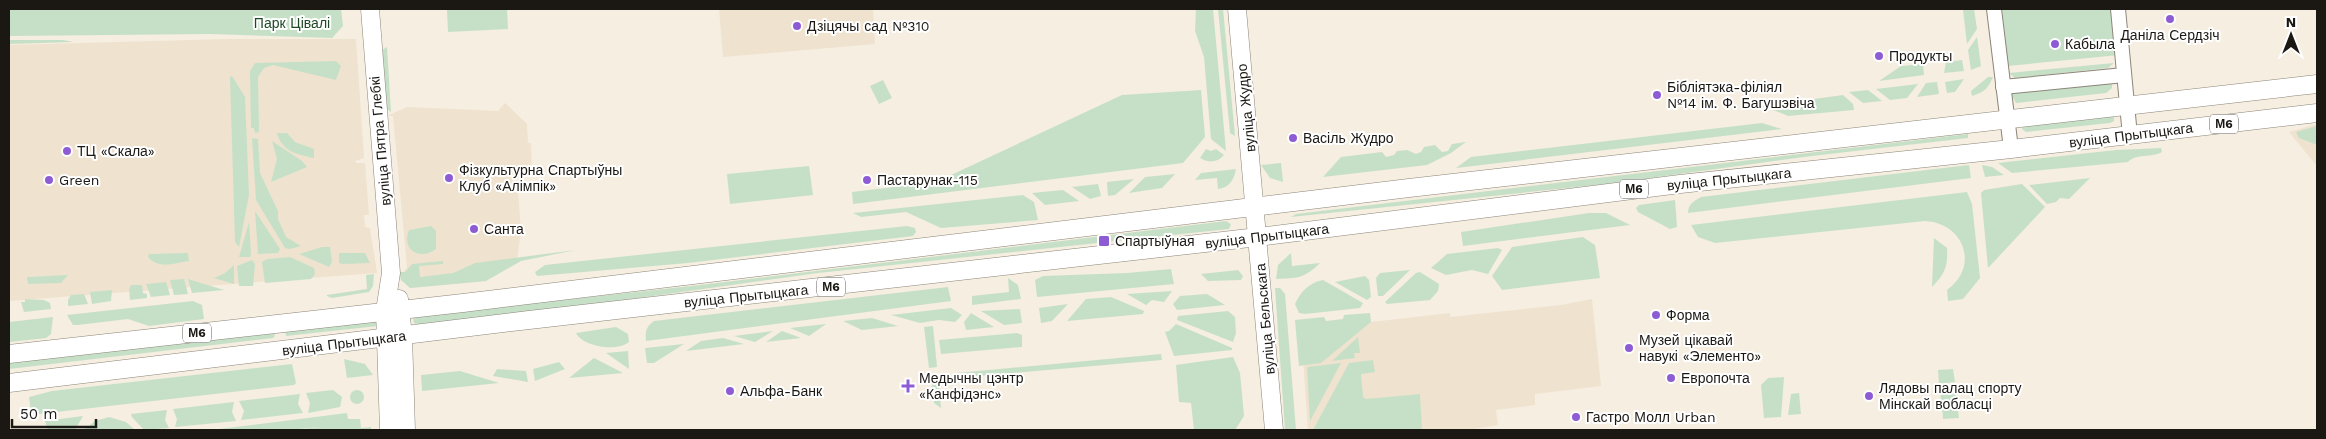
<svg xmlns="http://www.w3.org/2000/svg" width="2326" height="439" font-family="'Work Sans',sans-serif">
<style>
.built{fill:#efe3cf}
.green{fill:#c6e0c8}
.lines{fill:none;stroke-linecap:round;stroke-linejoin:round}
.minor-casing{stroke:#8c8579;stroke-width:16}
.major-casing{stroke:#8c8579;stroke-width:19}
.minor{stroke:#fff;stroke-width:14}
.major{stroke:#fff;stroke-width:18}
.poi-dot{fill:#8d5cd5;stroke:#fff;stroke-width:2}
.labels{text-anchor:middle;stroke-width:4;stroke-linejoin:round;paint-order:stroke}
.shield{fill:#fff;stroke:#5f5d5a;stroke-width:1}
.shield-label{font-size:12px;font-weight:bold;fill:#1b1814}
.park-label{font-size:14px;fill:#1e4925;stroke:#fff}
.poi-label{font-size:14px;fill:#1b1814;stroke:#fff;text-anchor:start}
.street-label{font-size:14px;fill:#1b1814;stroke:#fff}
</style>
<rect width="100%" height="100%" fill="#f6eee0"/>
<g class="built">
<polygon points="719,9 873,9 875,44 723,57"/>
<polygon points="225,39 356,39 364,158 355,161 356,163 365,163 369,215 364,215 365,227 370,228 377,273 9,301 9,45"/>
<polygon points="505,103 527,124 528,143 531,143 532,176 513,177 513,192 518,192 521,231 517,260 486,281 410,288 400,276 407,268 393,116 387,116 407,107 498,111"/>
<polygon points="2317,124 2317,166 2289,132"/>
<polygon points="1592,299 1601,386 1535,394 1535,405 1496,410 1498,425 1468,430 1308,430 1301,330 1450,313 1450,317 1561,305"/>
</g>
<g class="green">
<polygon points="9,9 341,9 343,26 332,38 210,34 9,36"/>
<polygon points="507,9 508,29 448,32 447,10"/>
<polygon points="1196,9 1213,9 1226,151 1211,139 1204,57 1195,31"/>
<polygon points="1218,9 1223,9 1235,136 1230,133"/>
<polygon points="1974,9 1977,29 1967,44 1963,10"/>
<polygon points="2002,9 2114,9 2119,55 2008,66"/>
<polygon points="1977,37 1981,66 1971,70 1968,50"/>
<polygon points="9,40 63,40 73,42 9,44"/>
<polygon points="387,47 391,112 386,108 382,50"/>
<polygon points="1962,60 1964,71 1944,73 1946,62"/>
<polygon points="336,61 341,66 336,80 273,65 264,68 258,77 259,132 255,133 254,128 251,128 250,71 255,63"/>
<polygon points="2114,63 2108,68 2015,78 2009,73"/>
<polygon points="1923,64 1924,75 1879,81 1901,66"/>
<polygon points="232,76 245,97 249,195 239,247 235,242 230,77"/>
<path d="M1988 77H1993C1988 89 1984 92 1972 96L1971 91Z"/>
<polygon points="1964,79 1955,92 1947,93 1945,82"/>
<polygon points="883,80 892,98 879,104 870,86"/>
<polygon points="1937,82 1939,94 1917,97 1926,83"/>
<polygon points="2112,82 2112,88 2106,93 2016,103 2010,92"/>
<polygon points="1918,84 1907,98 1890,100 1876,89"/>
<polygon points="1201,90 1205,137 1183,163 853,204 852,192 936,182 1122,95"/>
<polygon points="1868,90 1882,101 1863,103 1849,92"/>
<polygon points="1843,95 1853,104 1854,110 1788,116 1764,106"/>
<polygon points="2112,116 2114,117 2114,121 2110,123 2026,132 2022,129 2023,126"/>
<polygon points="1762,123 1782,129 1456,168 1471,157"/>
<polygon points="2317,126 2317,145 2299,138 2296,132"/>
<path d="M277 133H287L295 142 314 149V158C298 155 281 151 277 133Z"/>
<polygon points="1968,134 1968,138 1812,156 1606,184 1291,217 1296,214"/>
<polygon points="252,138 258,139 260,173 278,211 278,219 286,237 301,246 290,249 285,248 256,200"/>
<polygon points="272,141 302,161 307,167 271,182 277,159"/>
<polygon points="1466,142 1451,153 1427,165 1323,177 1341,157 1382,152 1386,157 1394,155 1397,151 1407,150 1416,154 1421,152 1424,147 1435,145 1442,152 1448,151 1452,144"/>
<path d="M2161 148 2162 152C2152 158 2136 153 2128 162L2012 173 1998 163 2116 150Z"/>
<path d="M1206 149 1211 151 1216 149 1224 155C1217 163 1208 163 1200 158Z"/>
<polygon points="1281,163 1283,182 1270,178 1261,165"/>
<path d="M1969 165 1971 178 1688 213C1688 204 1694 201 1701 197Z"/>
<polygon points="1982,165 1992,167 2004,175 1985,177"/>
<polygon points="809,166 813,195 730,204 727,174"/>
<path d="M1236 169C1234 180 1229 188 1218 189L1217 178 1195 180 1201 173Z"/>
<polygon points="1175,174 1162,188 1129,193 1145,177"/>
<polygon points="2090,178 2069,199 2060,198 2056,202 2047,204 2029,185"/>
<polygon points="1134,179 1115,195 1108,196 1107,182"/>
<polygon points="1098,184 1101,196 1090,199 1072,187"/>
<polygon points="2022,184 2045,207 1988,268 1981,193 1984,190"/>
<polygon points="1063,190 1079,201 1045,205 1032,193"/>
<path d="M1967 192 1972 204 1980 278 1963 299 1948 301 1947 290C1980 266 1964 223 1925 221L1715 243 1698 237 1691 225Z"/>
<polygon points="1023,195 1034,202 1038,220 941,228 906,212 861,217 853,213"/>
<polygon points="1675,200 1677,227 1670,229 1638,212 1636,208 1639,205"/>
<polygon points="255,211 280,249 278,253 258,254"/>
<polygon points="1589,213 1606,213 1630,225 1463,246 1461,232"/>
<polygon points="1226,221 1231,224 1229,229 818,273 610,302 419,325 414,323 413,318 416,316 700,285"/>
<polygon points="249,222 251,254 250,257 239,257"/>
<path d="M431 226 436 231V249C420 261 401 250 409 230Z"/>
<polygon points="907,226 915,228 916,232 913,236 688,263 537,276 535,272 545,265"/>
<polygon points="1583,237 1595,245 1600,278 1502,290 1492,276 1512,247"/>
<path d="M1934 238 1947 248C1948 266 1945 274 1932 287Z"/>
<polygon points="322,247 330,247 332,262 329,267 299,254"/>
<polygon points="1498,248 1502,250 1488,274 1472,270 1446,275 1431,268 1447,254"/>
<polygon points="576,250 521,261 486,281 410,288 401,280 399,272 405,272 412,264 443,261 443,264 419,266 420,277 453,273 475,263"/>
<path d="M188 253 189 261C174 263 159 270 148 257L149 254Z"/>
<polygon points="339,253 365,253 370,263 343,264 339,263"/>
<path d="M1291 253 1292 266 1320 263C1304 279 1297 278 1276 279L1278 265Z"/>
<polygon points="290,257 314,268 315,274 311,279 265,283 262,262 267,259"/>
<polygon points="252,260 255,264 253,286 239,286 237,266"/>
<polygon points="234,265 234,284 214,278 225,273"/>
<polygon points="1171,269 1174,284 1037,297 1035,280 1043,276 1127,273"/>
<polygon points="1238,270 1243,276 1241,280 1208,281 1201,274"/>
<polygon points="1410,270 1383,296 1378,296 1376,278 1380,273"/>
<polygon points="1420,272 1439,284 1438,291 1430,300 1387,304 1385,302 1416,273"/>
<polygon points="374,274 373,286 369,292 332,298 327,296 327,295 367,289 366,275"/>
<polygon points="68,275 61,283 28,284 27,277"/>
<polygon points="1365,276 1369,280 1371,297 1367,300 1335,282"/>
<polygon points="1008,278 1018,285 1021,299 972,305 972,296 1009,292"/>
<polygon points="184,279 188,294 174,295 170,280"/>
<polygon points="188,279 224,290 192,293"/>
<path d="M1323 280 1363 303 1360 308 1305 314 1299 313 1295 304C1301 291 1309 283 1323 280Z"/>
<polygon points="166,282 170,295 151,297 146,284"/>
<polygon points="131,285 142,285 143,293 147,294 147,298 130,300 129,289"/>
<path d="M948 287 951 301 646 341C645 331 646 327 654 321Z"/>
<polygon points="1275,288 1280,288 1285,294 1296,430 1285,430"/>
<polygon points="112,290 111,301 92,304 90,292"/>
<polygon points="1172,291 1164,302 1152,300 1146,305 1127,294"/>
<polygon points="84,294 88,304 68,306 68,300 71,295"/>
<polygon points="1207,294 1225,305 1177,310 1173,304 1180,296"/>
<polygon points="1111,297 1144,311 1143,314 1067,321 1086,299"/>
<polygon points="25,299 44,300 50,303 51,309 24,312 21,302 25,302"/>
<polygon points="193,301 202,305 204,319 149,326 128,319 78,325 73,325 67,315"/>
<polygon points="1068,304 1052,321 1041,323 1039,308"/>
<polygon points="951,308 962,315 955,322 939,320 920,323 891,315"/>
<polygon points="1020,309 1022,323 1004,325 981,311"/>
<polygon points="1228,311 1235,317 1236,333 1233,342 1177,320 1178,316"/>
<polygon points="971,313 994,327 966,330 964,322"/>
<polygon points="1370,313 1371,322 1321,363 1299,366 1295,320 1324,317 1326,321 1343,319 1344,315"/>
<polygon points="53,317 51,334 46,338 9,342 9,322"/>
<polygon points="872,318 898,326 862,330 843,321"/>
<polygon points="377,319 378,326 286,336 285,329"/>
<polygon points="826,324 809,336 790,328"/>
<polygon points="1176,324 1232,348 1232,350 1174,356 1165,332 1169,331"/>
<polygon points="933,326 937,367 929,368 924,327"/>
<path d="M616 327 628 334 629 342C617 352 583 347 576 333Z"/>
<polygon points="268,331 273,331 275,336 273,338 9,369 9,363"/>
<polygon points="773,331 755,342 734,336"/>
<polygon points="782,331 801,338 766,342"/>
<polygon points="1017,333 1022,335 1022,347 941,354 939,340"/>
<polygon points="1358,337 1360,353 1354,353 1355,358 1332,361"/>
<polygon points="723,338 744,344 686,351 701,341"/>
<polygon points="684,344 654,363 647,363 645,348"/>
<polygon points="628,351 629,369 606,353"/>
<polygon points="1161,354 1162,360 956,378 957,373"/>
<polygon points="1233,357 1240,373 1244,416 1235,430 1194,430 1191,403 1179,402 1176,365"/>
<polygon points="594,358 623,373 569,378"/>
<polygon points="344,359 365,364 373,375 347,378"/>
<polygon points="1373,360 1375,372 1361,374 1363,397 1366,399 1420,394 1422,430 1313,430 1349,363"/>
<polygon points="559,362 565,369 535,381 533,369"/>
<polygon points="1341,363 1310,421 1307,367"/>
<polygon points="292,364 296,383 294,385 39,414 31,412 29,397 52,391"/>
<polygon points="497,369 526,371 528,382 493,376"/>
<polygon points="1953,369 1955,382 1939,384 1938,370"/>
<polygon points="460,371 499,383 422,391 421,375"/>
<polygon points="938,375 941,408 934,403 931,376"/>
<polygon points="1784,377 1781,417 1764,418 1761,385 1768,378"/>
<polygon points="1956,387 1957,401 1941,402 1940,389"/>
<circle cx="357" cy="397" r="7"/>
<polygon points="333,390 342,397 340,407 308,413 310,403 306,393"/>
<polygon points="1799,393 1801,414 1788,415 1791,394"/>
<polygon points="300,394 298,404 303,413 241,420 244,411 239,401"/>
<polygon points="234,402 232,412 236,421 175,427 177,419 173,409"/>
<polygon points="1957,404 1959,418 1943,419 1942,406"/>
<polygon points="167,410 165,420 169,428 144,430 132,417 131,414"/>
<polygon points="347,413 348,419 360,419 361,428 371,427 371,430 296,430 319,427 290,430 211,430"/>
<polygon points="83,416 75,430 48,430 45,421"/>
<polygon points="109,417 126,422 135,430 84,430 95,421"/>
</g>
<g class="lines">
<defs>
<g id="minor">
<polyline points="1994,9 2011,149"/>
<polyline points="2118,9 2130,136"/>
<polyline points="2003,87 2124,75"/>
</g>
<g id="major">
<polyline points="370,9 391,273 385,311 389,430"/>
<polyline points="1237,9 1274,430"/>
<polyline points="399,299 403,336 406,430"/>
<polyline points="9,354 463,303 1409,188 2317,84"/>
<polyline points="9,383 529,320 1258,237 1680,184 2011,149 2317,113"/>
</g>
</defs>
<use href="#minor" class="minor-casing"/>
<use href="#major" class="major-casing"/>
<use href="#minor" class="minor"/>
<use href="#major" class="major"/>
</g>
<g class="poi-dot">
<circle cx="2170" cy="19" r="5"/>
<circle cx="797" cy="26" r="5"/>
<circle cx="2055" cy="44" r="5"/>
<circle cx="1879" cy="56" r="5"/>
<circle cx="1657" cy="95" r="5"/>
<circle cx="1293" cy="138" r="5"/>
<circle cx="67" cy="151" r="5"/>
<circle cx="449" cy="178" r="5"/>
<circle cx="49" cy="180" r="5"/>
<circle cx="867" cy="180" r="5"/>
<circle cx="474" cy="229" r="5"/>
<rect x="1098" y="235" width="12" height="12" rx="2.5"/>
<circle cx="1656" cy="315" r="5"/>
<circle cx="1629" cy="348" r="5"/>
<circle cx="1671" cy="378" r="5"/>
<path d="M905.5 378.5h5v5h5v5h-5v5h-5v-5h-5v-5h5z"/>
<circle cx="730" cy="391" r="5"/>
<circle cx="1869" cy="396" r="5"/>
<circle cx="1576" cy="417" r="5"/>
</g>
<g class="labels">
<g class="shield">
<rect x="2210" y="114.5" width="28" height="19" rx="4"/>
<rect x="1620" y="179.5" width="28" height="19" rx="4"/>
<rect x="817" y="277.5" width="28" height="19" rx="4"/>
<rect x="183" y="323.5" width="28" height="19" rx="4"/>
</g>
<g class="shield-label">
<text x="2224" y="128">М6</text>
<text x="1634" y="193">М6</text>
<text x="831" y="291">М6</text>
<text x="197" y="337">М6</text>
</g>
<g class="park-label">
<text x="292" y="28">Парк Цівалі</text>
</g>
<g class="poi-label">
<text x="807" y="31">Дзіцячы сад №310</text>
<text x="2170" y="40" text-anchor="middle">Даніла Сердзіч</text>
<text x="2065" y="49">Кабыла</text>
<text x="1889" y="61">Продукты</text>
<text x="1667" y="92">Бібліятэка-філіял<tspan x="1667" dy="16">№14 ім. Ф. Багушэвіча</tspan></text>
<text x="1303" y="143">Васіль Жудро</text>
<text x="77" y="156">ТЦ «Скала»</text>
<text x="459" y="175">Фізкультурна Спартыўны<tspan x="459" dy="16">Клуб «Алімпік»</tspan></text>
<text x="59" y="185">Green</text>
<text x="877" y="185">Пастарунак-115</text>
<text x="484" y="234">Санта</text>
<text x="1115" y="246">Спартыўная</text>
<text x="1666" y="320">Форма</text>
<text x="1639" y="345">Музей цікавай<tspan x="1639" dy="16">навукі «Элементо»</tspan></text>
<text x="919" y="383">Медычны цэнтр<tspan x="919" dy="16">«Канфідэнс»</tspan></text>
<text x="1681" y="383">Европочта</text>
<text x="1879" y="393">Лядовы палац спорту<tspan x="1879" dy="16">Мінскай вобласці</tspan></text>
<text x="740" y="396">Альфа-Банк</text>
<text x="1586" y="422">Гастро Молл Urban</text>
</g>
<g class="street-label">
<text transform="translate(1246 108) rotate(-96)" y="5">вуліца Жудро</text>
<text transform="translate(2131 135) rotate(-7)" y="5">вуліца Прытыцкага</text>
<text transform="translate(380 141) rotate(-95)" y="5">вуліца Пятра Глебкі</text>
<text transform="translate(1729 179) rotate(-6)" y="5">вуліца Прытыцкага</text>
<text transform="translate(1267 236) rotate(-7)" y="5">вуліца Прытыцкага</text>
<text transform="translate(746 296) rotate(-6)" y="5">вуліца Прытыцкага</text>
<text transform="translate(1265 319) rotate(-95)" y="5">вуліца Бельскага</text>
<text transform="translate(344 343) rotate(-7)" y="5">вуліца Прытыцкага</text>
</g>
</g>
<rect width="2326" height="439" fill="none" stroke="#1b1814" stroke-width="20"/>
<g transform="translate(2291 35)" stroke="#ffffff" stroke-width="4" paint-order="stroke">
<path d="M0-4L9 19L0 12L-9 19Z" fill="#1b1814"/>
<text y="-8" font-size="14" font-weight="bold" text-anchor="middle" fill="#1b1814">N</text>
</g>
<path d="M12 419v8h84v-8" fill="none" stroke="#1b1814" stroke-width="2.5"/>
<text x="20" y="419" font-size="15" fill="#1b1814" stroke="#ffffff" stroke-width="4" paint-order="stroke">50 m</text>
</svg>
